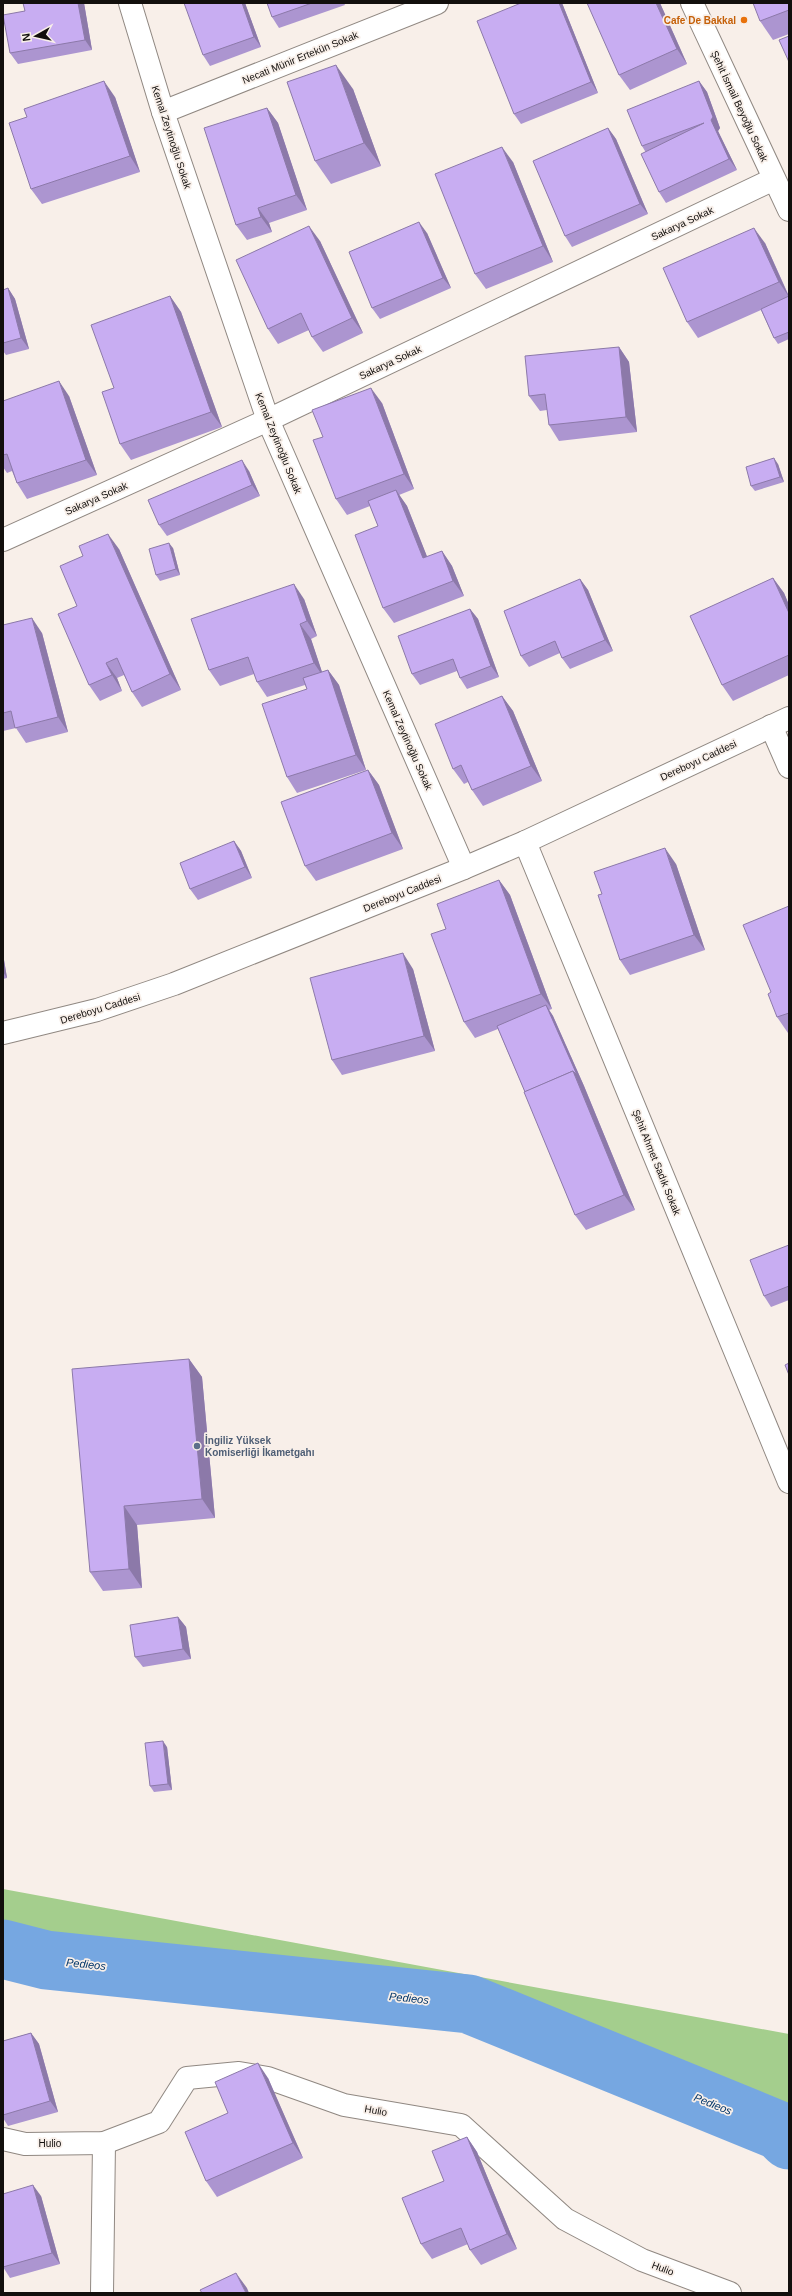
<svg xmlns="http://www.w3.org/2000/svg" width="792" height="2296" font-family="Helvetica,sans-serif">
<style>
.forest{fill:#a4ce8d}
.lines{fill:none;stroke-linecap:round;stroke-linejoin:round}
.river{stroke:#76a7e1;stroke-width:59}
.minor-casing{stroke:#908882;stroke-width:24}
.minor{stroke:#fff;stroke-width:22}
.wall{fill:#ac95d0}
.shaded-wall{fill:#8c79a9}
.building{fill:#c8adf2;stroke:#8c79a9}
.food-dot{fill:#e8710a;stroke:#f8efe9;stroke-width:1.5}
.service-dot{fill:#5c6f8a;stroke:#f8efe9;stroke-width:1.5}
.labels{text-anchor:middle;stroke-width:3.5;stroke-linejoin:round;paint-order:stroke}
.food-label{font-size:10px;font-weight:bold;fill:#c56008;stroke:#f8efe9;text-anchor:end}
.street-label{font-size:10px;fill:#120f0d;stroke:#f8efe9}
.service-label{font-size:10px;font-weight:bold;fill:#4e5e75;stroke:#f8efe9;text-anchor:start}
.water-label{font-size:11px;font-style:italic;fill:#003569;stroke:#f8efe9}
</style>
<rect width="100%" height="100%" fill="#f8efe9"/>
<polygon class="forest" points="3,1889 789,2034 789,2162 461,2027 3,1966"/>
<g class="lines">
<polyline class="river" points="3,1949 46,1960 469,2004 780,2131 789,2140"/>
<defs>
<g id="minor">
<polyline points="130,3 163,112 268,420 464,868"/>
<polyline points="692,3 789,210"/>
<polyline points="163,112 437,3"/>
<polyline points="3,540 268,420 774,179"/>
<polyline points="771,726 789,767"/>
<polyline points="525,842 789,1482"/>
<polyline points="3,1033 97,1010 174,984 464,868 525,842 789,718"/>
<polyline points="3,2139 25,2144 104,2143 159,2122 187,2078 239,2073 268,2078 344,2105 461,2125 565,2219 642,2260 730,2293"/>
<polyline points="102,2293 104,2143"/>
</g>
</defs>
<use href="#minor" class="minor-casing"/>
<use href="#minor" class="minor"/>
</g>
<g class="wall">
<polygon points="23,3 84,3 92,50 18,64 10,53 25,11"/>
<polygon points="245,3 261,47 210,66 203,55"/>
<polygon points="267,3 344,3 345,5 279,28 272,17"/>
<polygon points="562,3 598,93 521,124 514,114"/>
<polygon points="660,3 687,64 630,90 619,75"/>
<polygon points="789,3 789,34 773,40 760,21"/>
<polygon points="699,81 707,92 720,128 718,131 737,170 666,203 659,192 645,151 642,146"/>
<polygon points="353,89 381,166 331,184 315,161"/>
<polygon points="115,97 140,172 42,204 31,189"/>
<polygon points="267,108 278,123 307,210 269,223 272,232 247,240 236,225"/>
<polygon points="608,128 616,139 648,214 572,247 565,236"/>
<polygon points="513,162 553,262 486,289 475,274"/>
<polygon points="427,233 451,288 380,319 372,308"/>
<polygon points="320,241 363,333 323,352 312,337 309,330 278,344 268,329"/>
<polygon points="765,243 789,296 789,339 778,344 774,338 761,310 698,338 687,322"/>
<polygon points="8,288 15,299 29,349 6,355 3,351 3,290"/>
<polygon points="170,296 181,312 222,427 131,460 120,444"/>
<polygon points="619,347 629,362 637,432 559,441 549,425 547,410 540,411 529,396"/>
<polygon points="69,396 97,475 27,499 17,483 12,471 7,473 3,467 3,401"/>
<polygon points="382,403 414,489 399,495 407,506 427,557 442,551 452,566 464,596 394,623 383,608 378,526 370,506 347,515 336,499 323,437"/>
<polygon points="778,464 784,482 755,491 751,486"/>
<polygon points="249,471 260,496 167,536 159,525"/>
<polygon points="173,548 180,575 160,581 156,575"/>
<polygon points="119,549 181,690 142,707 132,692 124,675 117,678 122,691 100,701 89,685 77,606"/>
<polygon points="773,578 784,593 789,605 789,675 733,701 722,685"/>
<polygon points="580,579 588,590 613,651 570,669 562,658 560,653 529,667 521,656"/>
<polygon points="304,599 317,636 311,639 322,672 328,670 339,685 366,770 297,793 287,777 307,689 305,685 267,697 257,682 254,674 220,686 209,670"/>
<polygon points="470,609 478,619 499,677 467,689 460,678 457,671 420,685 412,674"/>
<polygon points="3,625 42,633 68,732 26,743 16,728 3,731"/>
<polygon points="502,696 513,711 542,781 483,806 472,790 468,782 464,784 453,769"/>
<polygon points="368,770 379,785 403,849 316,881 305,866"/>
<polygon points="234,841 241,851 252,878 198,900 190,889"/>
<polygon points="676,864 705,950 630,975 620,960"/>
<polygon points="499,880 510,895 552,1009 549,1010 553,1016 584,1086 635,1210 586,1230 575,1215 525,1092 498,1029 475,1038 464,1022 446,929"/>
<polygon points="789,906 789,1032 788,1033 777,1017 771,992"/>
<polygon points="3,954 7,978 3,979"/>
<polygon points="413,969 435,1051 342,1075 332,1060"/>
<polygon points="789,1245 789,1300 771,1307 764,1296"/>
<polygon points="189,1359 202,1377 215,1518 137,1525 142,1588 103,1591 90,1572"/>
<polygon points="178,1617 186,1627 191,1659 143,1667 135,1657"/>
<polygon points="167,1747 172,1790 154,1792 150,1786"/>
<polygon points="31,2033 39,2044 58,2112 8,2126 3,2118 3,2041"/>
<polygon points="268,2078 303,2158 217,2197 206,2181 228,2113"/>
<polygon points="467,2137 477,2152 517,2249 481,2265 470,2250 468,2244 432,2259 421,2244 444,2181"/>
<polygon points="3,2194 41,2196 60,2264 10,2278 3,2267"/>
</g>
<g class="shaded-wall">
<polygon points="78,3 84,3 92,50 85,40"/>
<polygon points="242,3 245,3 261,47 254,37"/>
<polygon points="559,3 562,3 598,93 591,82"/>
<polygon points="656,3 660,3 687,64 677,49"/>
<polygon points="336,65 353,89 381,166 364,143"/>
<polygon points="104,81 115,97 140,172 130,156"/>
<polygon points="699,81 707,92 720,128 718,131 737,170 729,159 711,120"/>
<polygon points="267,108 278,123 307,210 296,195"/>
<polygon points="608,128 616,139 648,214 640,204"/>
<polygon points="502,147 513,162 553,262 543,246"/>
<polygon points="258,208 269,223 272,232 261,217"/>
<polygon points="419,222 427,233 451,288 443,278"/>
<polygon points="309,226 320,241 363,333 352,318"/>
<polygon points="754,228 765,243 789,297 779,282"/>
<polygon points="8,288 15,299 29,349 21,338"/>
<polygon points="170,296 181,312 222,427 211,412"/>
<polygon points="619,347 629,362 637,432 626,417"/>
<polygon points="59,381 69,396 97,475 86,460"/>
<polygon points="371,388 382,403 414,489 404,474"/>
<polygon points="774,458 778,464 784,482 780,477"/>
<polygon points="242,460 249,471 260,496 252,485"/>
<polygon points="396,490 407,506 434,574 423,558"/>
<polygon points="108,534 119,549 181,690 170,674"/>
<polygon points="169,543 173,548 180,575 176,569"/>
<polygon points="442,551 452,566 464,596 453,581"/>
<polygon points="773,578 784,593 789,605 789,613"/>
<polygon points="580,579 588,590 613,651 605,640"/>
<polygon points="294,584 304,599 317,636 307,621"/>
<polygon points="470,609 478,619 499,677 491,666"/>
<polygon points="32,618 42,633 68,732 58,717"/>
<polygon points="300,624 311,639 324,678 314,663"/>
<polygon points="106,663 117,678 122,691 112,675"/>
<polygon points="328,670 339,685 366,770 356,755"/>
<polygon points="502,696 513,711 542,781 531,766"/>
<polygon points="368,770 379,785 403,849 392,833"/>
<polygon points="234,841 241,851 252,878 245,867"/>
<polygon points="665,848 676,864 705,950 694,935"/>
<polygon points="499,880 510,895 552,1009 541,994"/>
<polygon points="403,953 413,969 435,1051 424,1036"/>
<polygon points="3,954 7,978 3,972"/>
<polygon points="546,1005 553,1016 584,1086 635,1210 624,1195"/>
<polygon points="189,1359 202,1377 215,1518 202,1499"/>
<polygon points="124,1506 137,1525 142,1588 129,1569"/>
<polygon points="178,1617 186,1627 191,1659 183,1649"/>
<polygon points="163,1741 167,1747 172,1790 168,1784"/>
<polygon points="31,2033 39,2044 58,2112 50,2101"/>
<polygon points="258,2063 268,2078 303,2158 293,2143"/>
<polygon points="467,2137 477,2152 517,2249 507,2234"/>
<polygon points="33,2185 41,2196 60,2264 52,2253"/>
<polygon points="236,2273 247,2288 249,2293 246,2293"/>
</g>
<g class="building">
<polygon points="23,3 78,3 85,40 10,53 3,15 25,11"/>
<polygon points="184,3 242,3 254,37 203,55"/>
<polygon points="267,3 312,3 272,17"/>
<polygon points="521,3 559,3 591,82 514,114 477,21"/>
<polygon points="587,3 656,3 677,49 619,75"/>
<polygon points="753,3 789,3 789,10 760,21"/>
<polygon points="789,36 789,62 779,40"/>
<polygon points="336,65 364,143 315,161 287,82"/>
<polygon points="104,81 130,156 31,189 9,123 27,117 24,109"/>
<polygon points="699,81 713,117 711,120 729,159 659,192 641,154 704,123 642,146 627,110"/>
<polygon points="267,108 296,195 258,208 261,217 236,225 204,128"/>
<polygon points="608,128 640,204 565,236 533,161"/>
<polygon points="502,147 543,246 475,274 435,174"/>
<polygon points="419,222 443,278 372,308 349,252"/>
<polygon points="309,226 352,318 312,337 301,313 268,329 236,260"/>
<polygon points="754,228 779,282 687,322 663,268"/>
<polygon points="8,288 21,338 3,343 3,290"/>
<polygon points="170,296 211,412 120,444 102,392 114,388 91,325"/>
<polygon points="789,297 789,332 774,338 761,309 789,296"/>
<polygon points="619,347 626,417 549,425 545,394 529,396 525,356"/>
<polygon points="59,381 86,460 17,483 7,454 3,455 3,401"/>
<polygon points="371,388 404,474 336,499 313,440 323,437 312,410"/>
<polygon points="774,458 780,477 751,486 746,467"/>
<polygon points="242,460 252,485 159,525 148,500"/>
<polygon points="396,490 423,558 442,551 453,581 383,608 355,535 378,526 368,501"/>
<polygon points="108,534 170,674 132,692 117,658 106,663 112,675 89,685 58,614 77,606 60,566 83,556 79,546"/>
<polygon points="169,543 176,569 156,575 149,549"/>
<polygon points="773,578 789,613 789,655 722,685 690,616"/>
<polygon points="580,579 605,640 562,658 555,641 521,656 504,611"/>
<polygon points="294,584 307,621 300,624 314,663 257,682 248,657 209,670 191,619"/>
<polygon points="470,609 491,666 460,678 453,659 412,674 398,636"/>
<polygon points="32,618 58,717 15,728 11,711 3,713 3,625"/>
<polygon points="328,670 356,755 287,777 262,704 307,689 303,678"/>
<polygon points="502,696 531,766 472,790 461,765 453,769 435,724"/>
<polygon points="368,770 392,833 305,866 281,802"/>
<polygon points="234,841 245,867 190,889 180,863"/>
<polygon points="665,848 694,935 620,960 598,895 602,894 594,872"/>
<polygon points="499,880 541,994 464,1022 431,934 446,929 437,904"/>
<polygon points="789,906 789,1013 777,1017 768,994 771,992 743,925"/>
<polygon points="403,953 424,1036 332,1060 310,978"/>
<polygon points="546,1005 577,1075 573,1071 525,1092 497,1026"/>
<polygon points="573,1071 624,1195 575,1215 524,1092"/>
<polygon points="789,1245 789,1286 764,1296 750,1260"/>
<polygon points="189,1359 202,1499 124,1506 129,1569 90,1572 72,1369"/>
<polygon points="789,1363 789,1375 785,1365"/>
<polygon points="178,1617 183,1649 135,1657 130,1625"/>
<polygon points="163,1741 168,1784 150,1786 145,1743"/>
<polygon points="31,2033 50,2101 3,2115 3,2041"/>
<polygon points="258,2063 293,2143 206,2181 185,2132 228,2113 215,2082"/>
<polygon points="467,2137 507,2234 470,2250 461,2228 421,2244 402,2198 444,2181 432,2151"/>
<polygon points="33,2185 52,2253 3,2267 3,2194"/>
<polygon points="236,2273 246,2293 202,2293 200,2290"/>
</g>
<circle class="food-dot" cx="744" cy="20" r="4"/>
<circle class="service-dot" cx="197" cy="1446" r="4"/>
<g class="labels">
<g class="food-label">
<text x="736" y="24">Cafe De Bakkal</text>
</g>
<g class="street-label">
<text transform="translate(300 57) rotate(-22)" y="4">Necati Münir Ertekün Sokak</text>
<text transform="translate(740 106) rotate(65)" y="4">Şehit İsmail Beyoğlu Sokak</text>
<text transform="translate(172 137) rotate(72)" y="4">Kemal Zeytinoğlu Sokak</text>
<text transform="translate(682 223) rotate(-25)" y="4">Sakarya Sokak</text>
<text transform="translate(390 362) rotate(-25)" y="4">Sakarya Sokak</text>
<text transform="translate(279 443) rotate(68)" y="4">Kemal Zeytinoğlu Sokak</text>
<text transform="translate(96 498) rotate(-24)" y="4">Sakarya Sokak</text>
<text transform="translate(408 740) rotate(66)" y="4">Kemal Zeytinoğlu Sokak</text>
<text transform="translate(698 760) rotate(-25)" y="4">Dereboyu Caddesi</text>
<text transform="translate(402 893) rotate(-22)" y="4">Dereboyu Caddesi</text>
<text transform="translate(100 1008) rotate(-17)" y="4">Dereboyu Caddesi</text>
<text transform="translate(657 1162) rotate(68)" y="4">Şehit Ahmet Sadık Sokak</text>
<text transform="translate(376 2110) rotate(10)" y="4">Hulio</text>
<text x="50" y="2147">Hulio</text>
<text transform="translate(663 2268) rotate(21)" y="4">Hulio</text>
</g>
<g class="service-label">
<text x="205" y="1444">İngiliz Yüksek<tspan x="205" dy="12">Komiserliği İkametgahı</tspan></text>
</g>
<g class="water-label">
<text transform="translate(86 1964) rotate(6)" y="4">Pedieos</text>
<text transform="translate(409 1998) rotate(6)" y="4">Pedieos</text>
<text transform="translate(713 2104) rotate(22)" y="4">Pedieos</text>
</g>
</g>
<rect width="792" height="2296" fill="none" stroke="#120f0d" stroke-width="8"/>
<g transform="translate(36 36) rotate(262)" stroke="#f8efe9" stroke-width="3" paint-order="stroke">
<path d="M0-3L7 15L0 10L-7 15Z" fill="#120f0d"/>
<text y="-6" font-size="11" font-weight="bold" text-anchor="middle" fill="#120f0d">N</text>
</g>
</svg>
